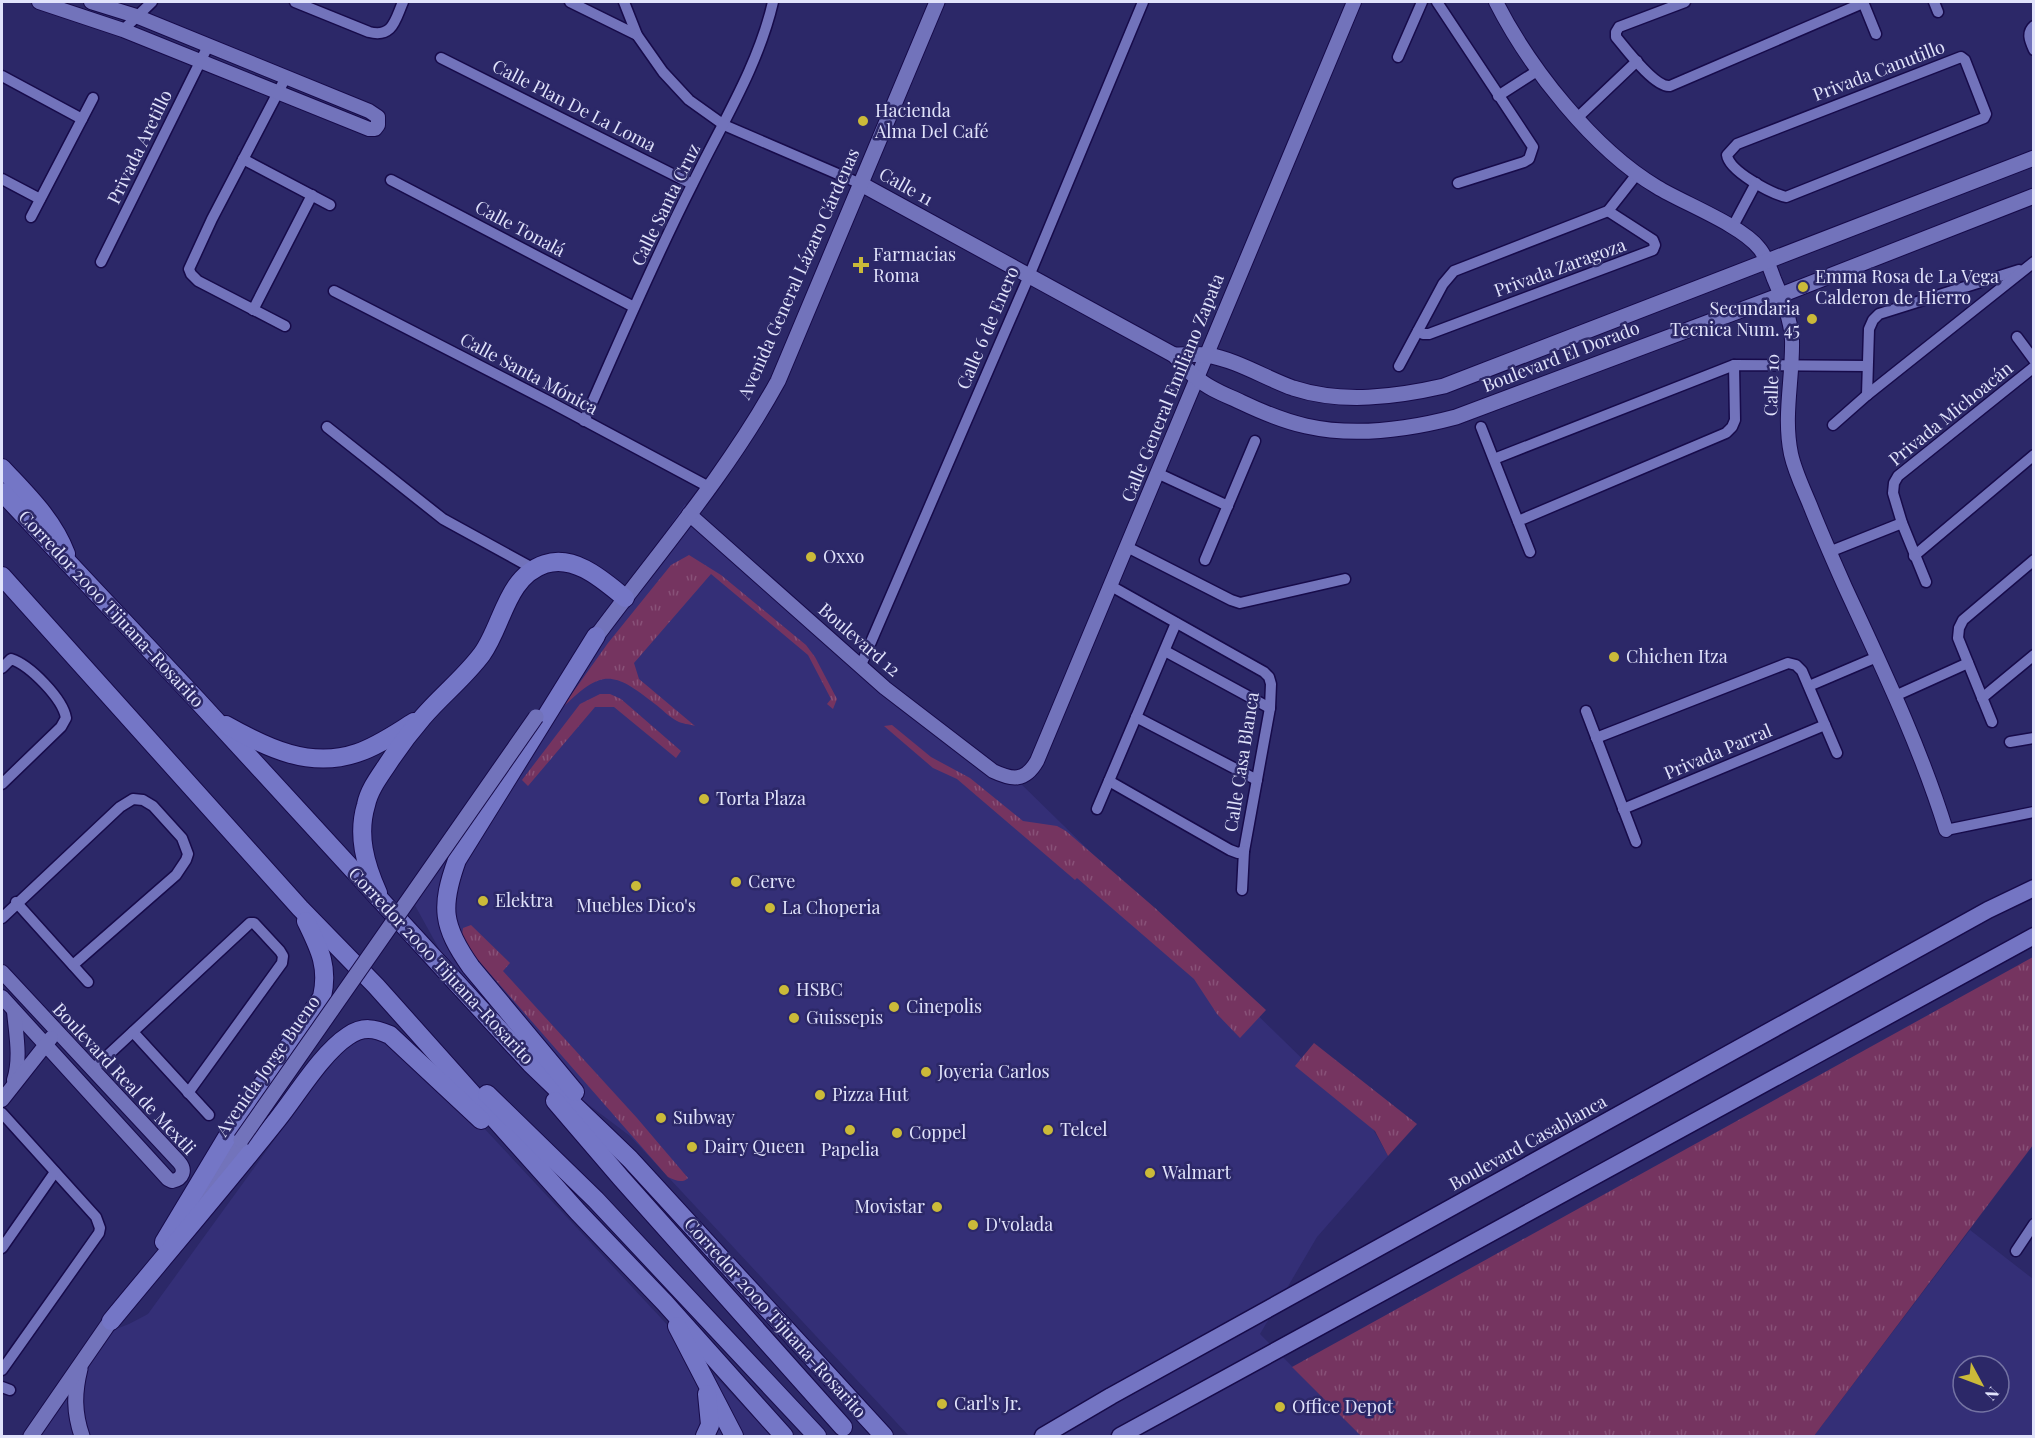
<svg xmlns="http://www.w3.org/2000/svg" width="2035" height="1438" font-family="'Playfair Display',serif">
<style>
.built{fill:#342f77;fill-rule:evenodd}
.grass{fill:url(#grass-tufts)}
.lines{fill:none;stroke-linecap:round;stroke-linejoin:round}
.minor-casing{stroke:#170b4a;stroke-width:13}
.tertiary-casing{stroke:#170b4a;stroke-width:16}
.secondary-casing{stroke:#170b4a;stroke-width:17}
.primary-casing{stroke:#170b4a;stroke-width:19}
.trunk-casing{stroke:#170b4a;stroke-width:20}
.minor{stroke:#7273bb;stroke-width:10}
.tertiary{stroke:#7273bb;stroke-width:14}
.secondary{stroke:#7273bb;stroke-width:15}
.primary{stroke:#7475c3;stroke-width:16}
.trunk{stroke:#7476c6;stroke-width:18}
.secondary-bridge-casing{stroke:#170b4a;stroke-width:17;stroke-linecap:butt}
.secondary-bridge{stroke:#7273bb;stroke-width:15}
.poi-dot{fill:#cbba39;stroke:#2c2868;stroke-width:2}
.labels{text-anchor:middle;stroke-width:5;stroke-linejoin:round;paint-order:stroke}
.street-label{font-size:18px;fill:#e1e3fb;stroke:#2c2868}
.poi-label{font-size:18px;fill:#e1e3fb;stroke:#2c2868;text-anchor:start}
</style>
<defs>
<pattern id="grass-tufts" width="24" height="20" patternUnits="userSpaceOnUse" patternTransform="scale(1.5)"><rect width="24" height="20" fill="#753460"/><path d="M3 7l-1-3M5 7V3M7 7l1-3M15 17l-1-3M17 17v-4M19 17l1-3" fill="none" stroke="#885178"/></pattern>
</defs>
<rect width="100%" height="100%" fill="#2c2868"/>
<g class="built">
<polygon points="685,504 988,770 1018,781 1372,1127 1388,1156 1317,1237 1260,1334 1361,1436 909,1436 630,1136 533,1063 459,985 412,900"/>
<polygon points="378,1031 426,1066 771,1436 26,1436 93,1338 129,1324 148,1314 299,1106 329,1058 346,1039"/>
<path d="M1970 1230 2033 1279V1436H1814ZM1963 1366H1999V1402H1963Z"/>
</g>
<g class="grass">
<path d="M689 555 721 575 806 645 815 657 837 699 833 709 827 704 831 699 808 655 711 574 634 663 639 679 695 726C689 724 682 724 677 721 669 717 662 709 655 704 611 669 601 670 561 709L608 643 671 565Z"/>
<polygon points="600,694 610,694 621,699 681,751 676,758 614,707 595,707 528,786 522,780 580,704"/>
<polygon points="892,725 931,757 970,778 1023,821 1057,826 1066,831 1155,908 1266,1010 1240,1038 1217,1014 1194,979 1077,878 1075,880 957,779 933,768 884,726"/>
<path d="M471 925 510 963 503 971 637 1118 688 1178C682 1184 675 1180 668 1177L471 952 462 935 463 928Z"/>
<polygon points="2033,957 2033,1145 1814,1436 1361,1436 1292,1367"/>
<polygon points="1314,1043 1417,1124 1388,1156 1375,1131 1295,1066"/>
</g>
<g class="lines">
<defs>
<g id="minor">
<path d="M295 2 369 32C393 38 395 20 403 2"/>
<polyline points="570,2 637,35"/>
<polyline points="624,2 637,35 663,72 689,100 724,125 861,184"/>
<polyline points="1437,2 1533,147 1529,159 1524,162 1458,183"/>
<path d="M1685 2 1619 27 1616 32V37C1626 49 1655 88 1670 86L1863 3"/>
<polyline points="1863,2 1876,34"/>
<polyline points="1934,2 1938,12"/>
<path d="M2034 26C2026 33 2030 41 2034 50"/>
<polyline points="123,30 152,2"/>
<polyline points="1398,57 1422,2"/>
<path d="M1961 57 1965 60 1986 114 1984 118 1786 197C1770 193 1729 171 1727 155L1737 144Z"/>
<polyline points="441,58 692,184"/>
<polyline points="2,76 82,119"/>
<polyline points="1498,96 1537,71"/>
<polyline points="1577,118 1637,61"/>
<polyline points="243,159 330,205"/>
<polyline points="2,179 40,199"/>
<polyline points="391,180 634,307"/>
<polyline points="31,217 93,98"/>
<polyline points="1732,228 1756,183"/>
<polyline points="101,262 208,46"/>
<polyline points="334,291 550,402 709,487"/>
<polyline points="253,310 312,195"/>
<polyline points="285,326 198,281 191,274 189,269 212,219 286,77"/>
<polyline points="1418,331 1423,334 1429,334 1653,250 1655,245 1653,240 1608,211"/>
<polyline points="2017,337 2034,360"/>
<polyline points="1399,366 1443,284 1454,271 1608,211 1637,174"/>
<polyline points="1867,395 1869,329 1873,320 1879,314 2019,270"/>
<path d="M584 421C619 342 653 262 692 185 721 125 758 67 773 2"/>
<polyline points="1833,425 1867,395 2034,262"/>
<polyline points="327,427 443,519 534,569"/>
<polyline points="1481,427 1530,552"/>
<polyline points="1494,459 1734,365 1867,366"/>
<polyline points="1157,473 1228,506"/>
<polyline points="1518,521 1726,433 1732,427 1735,420 1734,365"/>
<polyline points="1127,547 1231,600 1240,603 1345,579"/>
<polyline points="1829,552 1902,523"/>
<polyline points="1914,556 2034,455"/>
<polyline points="1205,560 1255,441"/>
<polyline points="1926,582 1902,523 1893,493 1894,483 1898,476 2034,367"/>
<polyline points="1111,586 1264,672 1269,677 1271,684 1270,708 1244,851 1242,890"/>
<polyline points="1165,651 1270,708"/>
<polyline points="861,665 1029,276 1143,2"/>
<path d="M2 668 11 659C30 665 63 699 66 718L61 727 2 784"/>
<polyline points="1809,686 1877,657"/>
<polyline points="1895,696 1968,663"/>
<polyline points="1982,698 2034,655"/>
<polyline points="1586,711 1636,842"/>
<polyline points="1136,717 1257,780"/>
<polyline points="1992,722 1958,638 1959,628 1963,620 2034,560"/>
<polyline points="1596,738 1788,663 1796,665 1802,671 1837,753"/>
<polyline points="2010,742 2034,738"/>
<polyline points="1109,781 1230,850 1238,853 1244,851"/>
<polyline points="1097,809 1176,623"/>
<polyline points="1623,809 1825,725"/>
<polyline points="1946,830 2034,812"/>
<polyline points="16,902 88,982"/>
<polyline points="2,918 120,807 133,799 143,800 153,806 182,838 188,854 186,860 176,875 73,965"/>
<polyline points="133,1032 209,1115"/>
<polyline points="93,1069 250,923 254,923 280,951 283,956 282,963 188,1093"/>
<polyline points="2,1113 96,1217 100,1228 99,1233 2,1370"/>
<polyline points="2,1248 55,1172"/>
<polyline points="2016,1251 2034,1224"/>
<polyline points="2,1387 10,1390"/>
</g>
<g id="tertiary">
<polyline points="39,2 123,30 369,129 375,129 378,125 378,117 369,111 136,16 91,2"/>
<path d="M1496 2C1529 67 1593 149 1657 187 1683 203 1741 225 1759 248 1766 256 1770 268 1774 279 1782 298 1791 319 1792 340 1793 378 1783 416 1791 454 1795 472 1803 488 1810 505 1821 533 1833 560 1845 587 1882 667 1920 746 1946 830"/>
<path d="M689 514 885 688 993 771C1012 780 1025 782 1037 761L1354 2"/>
<path d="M2 972 179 1162C186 1170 183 1179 172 1181L168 1179 2 997"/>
<path d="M14 1011C16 1034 21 1058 14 1080"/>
<polyline points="2,1100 51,1038"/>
</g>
<g id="secondary">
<path d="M861 184 1174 355C1182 363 1188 372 1197 378 1209 389 1226 395 1241 402 1262 412 1283 421 1306 426 1355 437 1407 430 1456 417L1781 295 2034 196"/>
<path d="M1174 355C1185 355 1196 354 1207 355 1237 360 1265 378 1293 388 1342 404 1396 397 1444 386L2034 158"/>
<path d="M590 645C654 558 726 476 778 381L937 2"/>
<polyline points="199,1199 241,1140"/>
<path d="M80 1369C74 1393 74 1413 82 1436"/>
<polyline points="31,1436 116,1313"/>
</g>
<g id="primary">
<polyline points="1043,1436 1111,1396 1988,910 2034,888"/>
<polyline points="1120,1436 2034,936"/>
</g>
<g id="trunk">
<path d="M2 468C26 494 53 519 66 554"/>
<polyline points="2,492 198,701 531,1064 630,1159 884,1436"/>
<polyline points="2,576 300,908 376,986 578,1212 665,1303 784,1436"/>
<path d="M226 725C267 748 310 769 357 753 378 746 396 733 414 722"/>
<path d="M378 893C365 864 357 835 366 805 369 790 379 777 387 765 398 748 410 732 423 717 442 695 464 678 482 654 503 625 506 577 545 564 575 554 604 581 625 598"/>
<path d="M575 1092 471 967C442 926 440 907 457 860L596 636"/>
<polyline points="487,1094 596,1200 817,1436"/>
<polyline points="555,1101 621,1178 843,1427"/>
<path d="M164 1242 230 1132 322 997C329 966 319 948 306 921"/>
<path d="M111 1321C166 1254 223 1188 277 1120 297 1095 322 1053 348 1036 363 1026 374 1028 390 1035L481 1120"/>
<polyline points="677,1326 734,1436"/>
<polyline points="705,1436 710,1425 707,1394"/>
</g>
</defs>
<use href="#minor" class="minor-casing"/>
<use href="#tertiary" class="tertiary-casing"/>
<use href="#secondary" class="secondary-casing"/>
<use href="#primary" class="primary-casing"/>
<use href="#trunk" class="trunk-casing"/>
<use href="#minor" class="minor"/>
<use href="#tertiary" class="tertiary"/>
<use href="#secondary" class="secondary"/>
<use href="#primary" class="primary"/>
<use href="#trunk" class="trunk"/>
<defs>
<polyline id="secondary-bridge" points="241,1140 536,717"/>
</defs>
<use href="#secondary-bridge" class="secondary-bridge-casing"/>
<use href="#secondary-bridge" class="secondary-bridge"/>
</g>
<g class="poi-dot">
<circle cx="863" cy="121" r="6"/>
<path d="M858 256h6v6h6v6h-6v6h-6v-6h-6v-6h6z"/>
<circle cx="1803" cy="287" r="6"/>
<circle cx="1812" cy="319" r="6"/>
<circle cx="811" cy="557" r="6"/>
<circle cx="1614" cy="657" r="6"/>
<circle cx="704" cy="799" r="6"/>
<circle cx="736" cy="882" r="6"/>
<circle cx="636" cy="886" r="6"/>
<circle cx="483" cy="901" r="6"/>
<circle cx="770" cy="908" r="6"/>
<circle cx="784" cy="990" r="6"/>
<circle cx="894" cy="1007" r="6"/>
<circle cx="794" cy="1018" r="6"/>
<circle cx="926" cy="1072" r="6"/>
<circle cx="820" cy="1095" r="6"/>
<circle cx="661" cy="1118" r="6"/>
<circle cx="850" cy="1130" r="6"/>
<circle cx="1048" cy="1130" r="6"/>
<circle cx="897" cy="1133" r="6"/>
<circle cx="692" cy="1147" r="6"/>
<circle cx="1150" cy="1173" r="6"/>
<circle cx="937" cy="1207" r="6"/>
<circle cx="973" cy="1225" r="6"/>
<circle cx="942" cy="1404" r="6"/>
<circle cx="1280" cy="1407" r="6"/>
</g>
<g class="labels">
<g class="street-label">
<text transform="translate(1879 71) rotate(-21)" y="6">Privada Canutillo</text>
<text transform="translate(574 106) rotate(27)" y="6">Calle Plan De La Loma</text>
<text transform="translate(140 147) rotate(-64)" y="6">Privada Aretillo</text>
<text transform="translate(906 187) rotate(29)" y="6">Calle 11</text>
<text transform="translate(666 205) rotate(-64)" y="6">Calle Santa Cruz</text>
<text transform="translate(520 229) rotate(28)" y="6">Calle Tonalá</text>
<text transform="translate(1560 268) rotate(-20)" y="6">Privada Zaragoza</text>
<text transform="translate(799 274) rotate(-66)" y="6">Avenida General Lázaro Cárdenas</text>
<text transform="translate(988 328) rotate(-67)" y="6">Calle 6 de Enero</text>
<text transform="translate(1561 357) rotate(-21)" y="6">Boulevard El Dorado</text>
<text transform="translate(529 374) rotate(28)" y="6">Calle Santa Mónica</text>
<text transform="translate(1772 385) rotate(-88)" y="6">Calle 10</text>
<text transform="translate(1173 388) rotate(-68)" y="6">Calle General Emiliano Zapata</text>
<text transform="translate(1951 414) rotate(-39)" y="6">Privada Michoacán</text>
<text transform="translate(111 609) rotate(47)" y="6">Corredor 2000 Tijuana-Rosarito</text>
<text transform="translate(859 640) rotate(41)" y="6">Boulevard 12</text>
<text transform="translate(1718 752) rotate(-23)" y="6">Privada Parral</text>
<text transform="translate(1242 762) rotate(-81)" y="6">Calle Casa Blanca</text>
<text transform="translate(441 966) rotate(47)" y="6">Corredor 2000 Tijuana-Rosarito</text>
<text transform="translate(268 1066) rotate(-55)" y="6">Avenida Jorge Bueno</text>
<text transform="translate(124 1079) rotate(47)" y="6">Boulevard Real de Mextli</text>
<text transform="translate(1528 1143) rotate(-29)" y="6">Boulevard Casablanca</text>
<text transform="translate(775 1318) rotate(48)" y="6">Corredor 2000 Tijuana-Rosarito</text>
</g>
<g class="poi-label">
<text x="875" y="117">Hacienda<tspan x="875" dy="21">Alma Del Café</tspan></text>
<text x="873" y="261">Farmacias<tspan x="873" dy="21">Roma</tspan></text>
<text x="1815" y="283">Emma Rosa de La Vega<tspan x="1815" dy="21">Calderon de Hierro</tspan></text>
<text x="1800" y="315" text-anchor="end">Secundaria<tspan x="1800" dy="21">Tecnica Num. 45</tspan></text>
<text x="823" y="563">Oxxo</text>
<text x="1626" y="663">Chichen Itza</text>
<text x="716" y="805">Torta Plaza</text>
<text x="748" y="888">Cerve</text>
<text x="495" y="907">Elektra</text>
<text x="636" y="912" text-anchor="middle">Muebles Dico's</text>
<text x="782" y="914">La Choperia</text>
<text x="796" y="996">HSBC</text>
<text x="906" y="1013">Cinepolis</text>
<text x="806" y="1024">Guissepis</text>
<text x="938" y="1078">Joyeria Carlos</text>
<text x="832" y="1101">Pizza Hut</text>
<text x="673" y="1124">Subway</text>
<text x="1060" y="1136">Telcel</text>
<text x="909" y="1139">Coppel</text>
<text x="704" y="1153">Dairy Queen</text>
<text x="850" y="1156" text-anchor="middle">Papelia</text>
<text x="1162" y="1179">Walmart</text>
<text x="925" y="1213" text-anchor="end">Movistar</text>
<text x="985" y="1231">D'volada</text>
<text x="954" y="1410">Carl's Jr.</text>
<text x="1292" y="1413">Office Depot</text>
</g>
</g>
<rect width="2035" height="1438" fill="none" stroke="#e1e3fb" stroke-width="6"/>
<g transform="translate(1981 1384) rotate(131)"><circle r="28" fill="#2c2868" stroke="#7473a3" stroke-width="1.5"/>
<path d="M0-4.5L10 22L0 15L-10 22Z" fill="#cbba39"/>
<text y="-9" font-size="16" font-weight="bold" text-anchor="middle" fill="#e1e3fb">N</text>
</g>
</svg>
